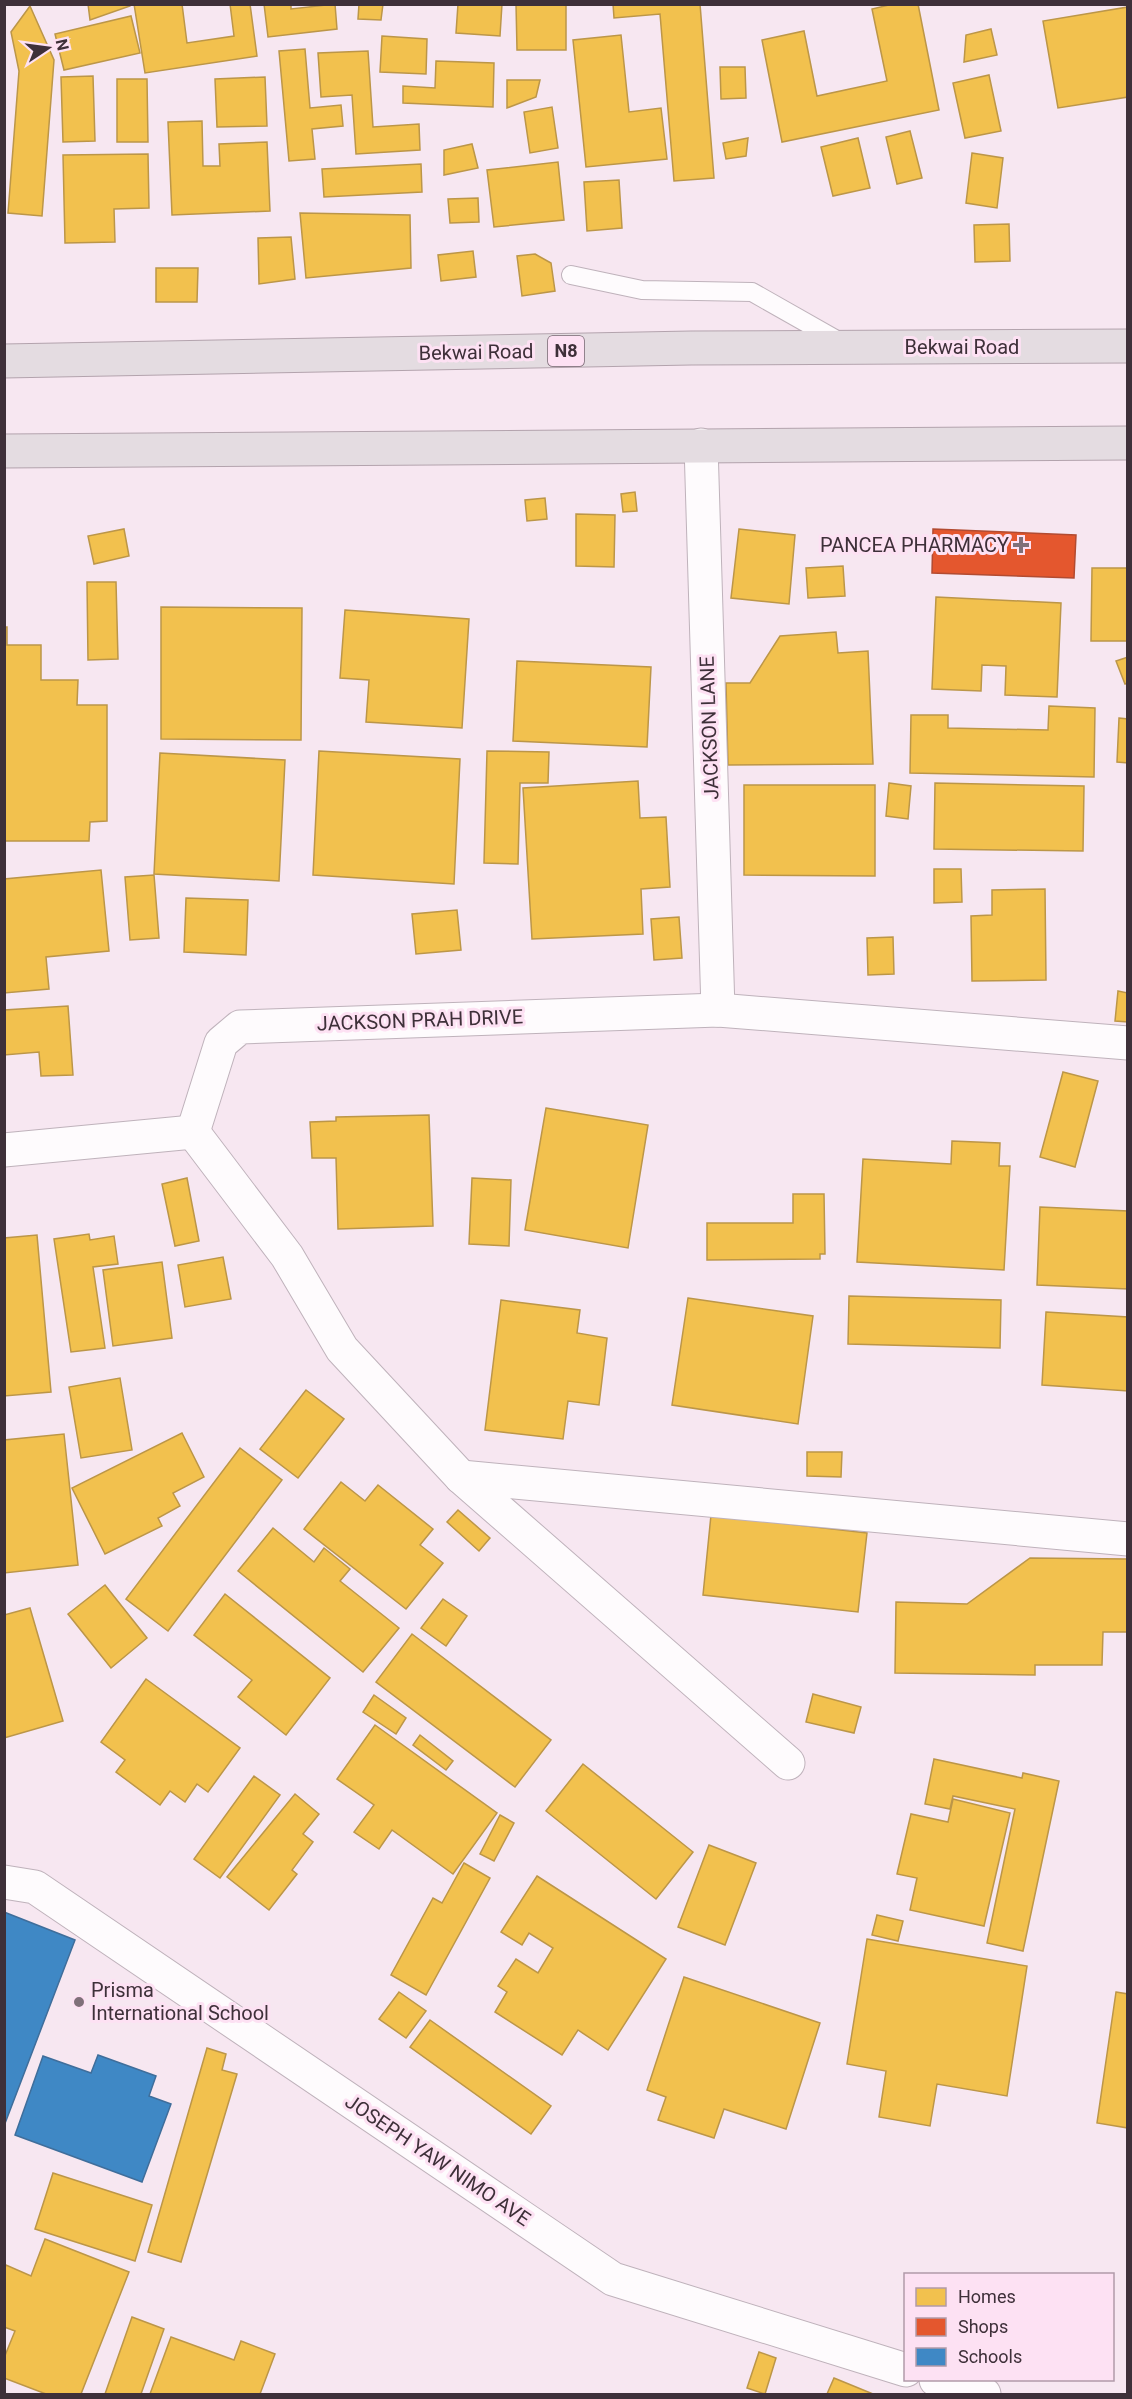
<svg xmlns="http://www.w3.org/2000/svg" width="1132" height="2399" font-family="Roboto,sans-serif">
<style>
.homes{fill:#f2c14e;stroke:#bc9648;stroke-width:1.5}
.shops{fill:#e4572e;stroke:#b24b31;stroke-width:1.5}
.schools{fill:#3f88c5;stroke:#3f6e9b;stroke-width:1.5}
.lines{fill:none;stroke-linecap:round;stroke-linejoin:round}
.service-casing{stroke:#bfb2bb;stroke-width:20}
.minor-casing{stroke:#bfb2bb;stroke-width:35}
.trunk-casing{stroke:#b3a3ad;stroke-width:35}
.service{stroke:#fefbfd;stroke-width:18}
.minor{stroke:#fefbfd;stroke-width:33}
.trunk{stroke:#e4dce1;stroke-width:33}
.poi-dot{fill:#7f7079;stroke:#fde1f3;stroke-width:2}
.labels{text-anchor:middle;stroke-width:6;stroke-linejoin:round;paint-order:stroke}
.shield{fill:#fde1f3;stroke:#776571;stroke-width:1.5}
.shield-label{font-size:18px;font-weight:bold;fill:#3e3039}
.street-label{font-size:20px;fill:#3e3039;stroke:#fde1f3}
.poi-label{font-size:20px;fill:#3e3039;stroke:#fde1f3;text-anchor:end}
</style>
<rect width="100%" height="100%" fill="#f7e7f1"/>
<g class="homes">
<polygon points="88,4 130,4 130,6 90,20"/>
<polygon points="134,4 182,4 187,43 234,36 230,4 250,4 257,56 145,73"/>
<polygon points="264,4 291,4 291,9 335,4 337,29 268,37"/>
<polygon points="359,4 383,4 381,20 358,19"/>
<polygon points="458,4 502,4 500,36 456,33"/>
<polygon points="516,4 566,4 566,50 517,50"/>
<polygon points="613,4 700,4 714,178 674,181 660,14 614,18"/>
<polygon points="893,4 918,4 939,110 782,142 762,40 804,31 817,96 887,81 872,9"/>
<polygon points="30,6 54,60 42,216 8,213 19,71 11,32"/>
<polygon points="1128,7 1128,97 1058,108 1043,21"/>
<polygon points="131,16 140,53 64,70 55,34"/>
<polygon points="991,29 997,55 964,62 966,35"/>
<polygon points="621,35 629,112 661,108 667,159 586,167 573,40"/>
<polygon points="382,36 427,39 426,74 380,72"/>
<polygon points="305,49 310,108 341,105 343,126 312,129 315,159 289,161 279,51"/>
<polygon points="368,51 373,127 419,124 420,150 356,154 352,95 321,97 318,53"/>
<polygon points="436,61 494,63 493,107 403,103 403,86 435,88"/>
<polygon points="720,67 745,67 746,98 721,99"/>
<polygon points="989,75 1001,131 965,138 953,83"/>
<polygon points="93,76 95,141 63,142 61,77"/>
<polygon points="265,77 267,126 217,127 215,79"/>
<polygon points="117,79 147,79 148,142 117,142"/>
<polygon points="507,80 540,80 536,97 507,108"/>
<polygon points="552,107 558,148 530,153 524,112"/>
<polygon points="202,121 203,166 220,166 219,144 267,142 270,211 172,215 168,122"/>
<polygon points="910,131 922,178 897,184 886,137"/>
<polygon points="748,138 746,156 726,159 723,143"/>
<polygon points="858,138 870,188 833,196 821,147"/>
<polygon points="472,144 478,168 444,175 444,150"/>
<polygon points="972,153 1003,158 997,208 966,203"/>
<polygon points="148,154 149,208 114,209 115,242 65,243 63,155"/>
<polygon points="558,162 564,220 494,227 487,170"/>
<polygon points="421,164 422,192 324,197 322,169"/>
<polygon points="619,180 622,228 587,231 584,182"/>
<polygon points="478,198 479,222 450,223 448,199"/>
<polygon points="300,213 410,215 411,268 306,278"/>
<polygon points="1009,224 1010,261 975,262 974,225"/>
<polygon points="291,237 295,279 259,284 258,238"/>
<polygon points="473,251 476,277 441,281 438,255"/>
<polygon points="535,254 551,263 555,291 522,296 517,256"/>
<polygon points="156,268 198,268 197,302 156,302"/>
<polygon points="635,492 637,511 623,512 621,494"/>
<polygon points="545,498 547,519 527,521 525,500"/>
<polygon points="576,514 615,515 614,567 576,566"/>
<polygon points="124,529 129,556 94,564 88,536"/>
<polygon points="739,529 795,535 789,604 731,598"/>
<polygon points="843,566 845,596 808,598 806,568"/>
<polygon points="1092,568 1128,568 1128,641 1091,641"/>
<polygon points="87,582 116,582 118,659 88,660"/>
<polygon points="936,597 1061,603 1057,697 1005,695 1006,666 982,665 981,691 932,689"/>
<polygon points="161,607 302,608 301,740 161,739"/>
<polygon points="345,610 469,619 462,728 366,722 369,680 340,678"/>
<polygon points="4,627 7,627 7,645 41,645 41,680 78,680 77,705 107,705 107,821 90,822 89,841 4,841"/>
<polygon points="836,632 838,653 868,651 873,764 728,765 726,683 750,683 780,636"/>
<polygon points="1128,657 1128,683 1125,684 1116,661"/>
<polygon points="517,661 651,667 647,747 513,741"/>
<polygon points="1049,706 1095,708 1094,777 910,773 911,715 948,715 948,728 1048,730"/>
<polygon points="1119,718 1128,719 1128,763 1117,762"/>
<polygon points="319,751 460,759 454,884 313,875"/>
<polygon points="487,751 549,752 548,783 520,783 518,864 484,863"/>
<polygon points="160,753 285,760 279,881 154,874"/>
<polygon points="638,781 640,818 666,817 670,887 641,889 643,934 532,939 523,788"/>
<polygon points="889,783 911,786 908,819 886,816"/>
<polygon points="935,783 1084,786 1083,851 934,849"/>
<polygon points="744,785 875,785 875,876 744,875"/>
<polygon points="934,869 961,869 962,902 934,903"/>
<polygon points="101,870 109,951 46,957 49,989 4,993 4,879"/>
<polygon points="154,875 159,938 130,940 125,877"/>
<polygon points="1045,889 1046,980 972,981 971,916 992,915 992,890"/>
<polygon points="186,898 248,900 246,955 184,952"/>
<polygon points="457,910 461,950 416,954 412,914"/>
<polygon points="679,917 682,958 654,960 651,919"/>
<polygon points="893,937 894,974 868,975 867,938"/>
<polygon points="1118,991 1128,993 1128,1022 1115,1021"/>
<polygon points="68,1006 73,1075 41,1076 39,1052 4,1055 4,1010"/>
<polygon points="1063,1072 1098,1081 1075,1167 1040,1157"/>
<polygon points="546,1108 648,1125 628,1248 525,1230"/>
<polygon points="429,1115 433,1226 338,1229 336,1158 312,1158 310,1122 336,1121 336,1117"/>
<polygon points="952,1141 1000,1143 999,1166 1010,1166 1004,1270 857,1262 863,1159 951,1164"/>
<polygon points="187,1178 199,1241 175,1246 162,1184"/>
<polygon points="472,1178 511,1180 509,1246 469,1244"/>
<polygon points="793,1194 824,1194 825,1254 820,1254 820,1259 707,1260 707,1223 793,1223"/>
<polygon points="1040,1207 1128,1211 1128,1289 1037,1285"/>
<polygon points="89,1234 90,1240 114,1236 118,1264 93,1267 105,1348 71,1352 54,1239"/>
<polygon points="37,1235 51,1392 4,1396 4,1238"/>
<polygon points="223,1257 231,1299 185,1307 178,1265"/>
<polygon points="162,1262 172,1338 113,1346 103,1270"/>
<polygon points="849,1296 1001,1300 1000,1348 848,1344"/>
<polygon points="688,1298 813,1316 798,1424 672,1405"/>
<polygon points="501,1300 580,1310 577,1333 607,1338 599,1405 568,1401 563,1439 485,1430"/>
<polygon points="1046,1312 1128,1317 1128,1391 1042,1385"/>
<polygon points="120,1378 132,1450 81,1458 69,1387"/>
<polygon points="306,1390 344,1419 298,1478 260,1449"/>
<polygon points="182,1433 204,1477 173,1493 180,1506 158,1518 162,1526 105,1554 72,1488"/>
<polygon points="64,1434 78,1565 4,1573 4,1440"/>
<polygon points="240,1448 282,1480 168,1631 126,1599"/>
<polygon points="807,1452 842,1452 841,1477 807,1476"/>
<polygon points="341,1482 365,1501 378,1485 433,1529 420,1545 443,1563 406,1609 304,1529"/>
<polygon points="458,1510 490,1538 479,1551 447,1522"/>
<polygon points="711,1515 867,1533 858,1612 703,1595"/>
<polygon points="273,1528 314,1562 324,1548 350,1569 340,1581 399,1628 363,1672 238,1571"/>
<polygon points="1030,1558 1128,1559 1128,1632 1103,1632 1102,1665 1035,1665 1035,1675 895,1673 896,1602 967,1604"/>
<polygon points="105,1585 147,1638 111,1668 68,1614"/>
<polygon points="225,1594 330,1678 286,1735 238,1697 252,1680 194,1635"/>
<polygon points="443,1599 467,1616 446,1646 421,1628"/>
<polygon points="30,1608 63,1721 4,1738 4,1615"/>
<polygon points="412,1634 551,1740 515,1787 376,1682"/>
<polygon points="146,1679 240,1748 208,1792 197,1784 185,1802 170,1791 160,1805 116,1772 125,1760 101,1742"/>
<polygon points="813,1694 861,1707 854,1733 806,1722"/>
<polygon points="374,1695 406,1718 396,1734 363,1712"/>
<polygon points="375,1725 497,1813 453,1874 392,1830 379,1849 354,1832 374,1805 337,1779"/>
<polygon points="420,1735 453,1761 446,1770 413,1745"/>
<polygon points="934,1759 1022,1778 1023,1773 1059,1781 1023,1951 987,1943 1015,1809 953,1796 950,1809 925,1804"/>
<polygon points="583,1764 693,1852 656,1899 546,1811"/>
<polygon points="254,1776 280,1795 220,1878 194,1859"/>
<polygon points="295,1794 319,1814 303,1834 313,1842 292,1870 297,1874 269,1910 227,1877"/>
<polygon points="953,1799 1010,1813 984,1926 910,1910 917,1878 897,1874 911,1814 948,1822"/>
<polygon points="500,1815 514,1823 494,1861 480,1854"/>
<polygon points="709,1845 756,1863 725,1945 678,1927"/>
<polygon points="464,1863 490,1878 426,1995 391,1975 433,1898 442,1903"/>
<polygon points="537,1876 666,1959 608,2050 578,2030 562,2055 495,2012 507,1992 498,1986 516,1959 538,1973 553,1948 529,1933 522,1945 501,1932"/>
<polygon points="877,1915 903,1921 898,1941 872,1935"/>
<polygon points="867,1939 1027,1966 1007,2096 937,2084 930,2126 879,2117 886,2071 847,2064"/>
<polygon points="684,1977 820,2023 786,2129 724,2109 714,2138 658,2120 666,2097 647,2090"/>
<polygon points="399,1992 426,2011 406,2038 379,2019"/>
<polygon points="1116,1992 1128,1994 1128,2128 1097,2123"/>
<polygon points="430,2020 551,2106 531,2134 410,2047"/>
<polygon points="207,2048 226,2054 222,2070 237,2074 181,2262 148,2252"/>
<polygon points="53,2173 152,2205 135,2261 35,2229"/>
<polygon points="45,2239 129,2272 81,2394 46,2394 4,2378 4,2358 15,2331 4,2327 4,2270 6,2265 31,2276"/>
<polygon points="132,2317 164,2329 141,2394 105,2394"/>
<polygon points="171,2337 234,2360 241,2341 275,2354 260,2394 150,2394"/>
<polygon points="759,2352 776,2358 765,2394 747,2388"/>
<polygon points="834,2378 873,2394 827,2394"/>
</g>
<polygon class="shops" points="933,529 1076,535 1074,578 932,573"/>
<g class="schools">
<polygon points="4,1912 75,1940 4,2126"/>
<polygon points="98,2055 156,2076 149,2096 171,2104 142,2182 15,2135 43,2056 91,2073"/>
</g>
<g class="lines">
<defs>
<polyline id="service" points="571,275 642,290 752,292 842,343"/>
<g id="minor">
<polyline points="701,445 718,1010"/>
<polyline points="193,1132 221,1043 240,1027 718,1010 1128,1043"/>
<polyline points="193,1132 287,1256 342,1349 461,1477 788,1763"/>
<polyline points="4,1150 193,1132"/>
<polyline points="461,1477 1128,1539"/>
<polyline points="4,1882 35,1887 613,2279 906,2370"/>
<polyline points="936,2380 984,2394"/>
</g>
<g id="trunk">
<polyline points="4,361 691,348 1128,346"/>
<polyline points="4,451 1128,443"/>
</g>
</defs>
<use href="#service" class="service-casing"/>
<use href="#minor" class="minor-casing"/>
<use href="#trunk" class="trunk-casing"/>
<use href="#service" class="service"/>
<use href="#minor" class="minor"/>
<use href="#trunk" class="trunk"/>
</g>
<g class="poi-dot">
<path d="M1018 536h6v6h6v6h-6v6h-6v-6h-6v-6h6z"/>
<circle cx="79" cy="2002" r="6"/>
</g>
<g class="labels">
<rect class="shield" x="548" y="336" width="36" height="30" rx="4.5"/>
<g class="shield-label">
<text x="566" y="357">N8</text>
</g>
<g class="street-label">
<text x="962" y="354">Bekwai Road</text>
<text transform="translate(476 352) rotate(-1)" y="7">Bekwai Road</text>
<text transform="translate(709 728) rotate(-92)" y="7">JACKSON LANE</text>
<text transform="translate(420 1020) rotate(-2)" y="7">JACKSON PRAH DRIVE</text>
<text transform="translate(438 2160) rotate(34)" y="7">JOSEPH YAW NIMO AVE</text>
</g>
<g class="poi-label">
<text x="1009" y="552">PANCEA PHARMACY</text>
<text x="91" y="1997" text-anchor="start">Prisma<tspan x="91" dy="23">International School</tspan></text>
</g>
</g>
<rect width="1132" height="2399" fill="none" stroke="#3e3039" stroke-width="12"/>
<rect x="904" y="2273" width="210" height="108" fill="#fde1f3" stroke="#b19aa9" stroke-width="1.5"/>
<rect x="916" y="2288" width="30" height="18" fill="#f2c14e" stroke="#b19aa9" stroke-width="1.5"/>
<text x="958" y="2303" font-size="18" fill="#3e3039">Homes</text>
<rect x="916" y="2318" width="30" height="18" fill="#e4572e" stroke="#b19aa9" stroke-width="1.5"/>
<text x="958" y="2333" font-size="18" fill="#3e3039">Shops</text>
<rect x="916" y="2348" width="30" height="18" fill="#3f88c5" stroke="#b19aa9" stroke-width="1.5"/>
<text x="958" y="2363" font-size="18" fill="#3e3039">Schools</text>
<g transform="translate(48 48) rotate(77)" stroke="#fde1f3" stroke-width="4.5" paint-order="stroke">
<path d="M0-4.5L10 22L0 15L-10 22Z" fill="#3e3039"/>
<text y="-9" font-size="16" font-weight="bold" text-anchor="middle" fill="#3e3039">N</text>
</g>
</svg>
